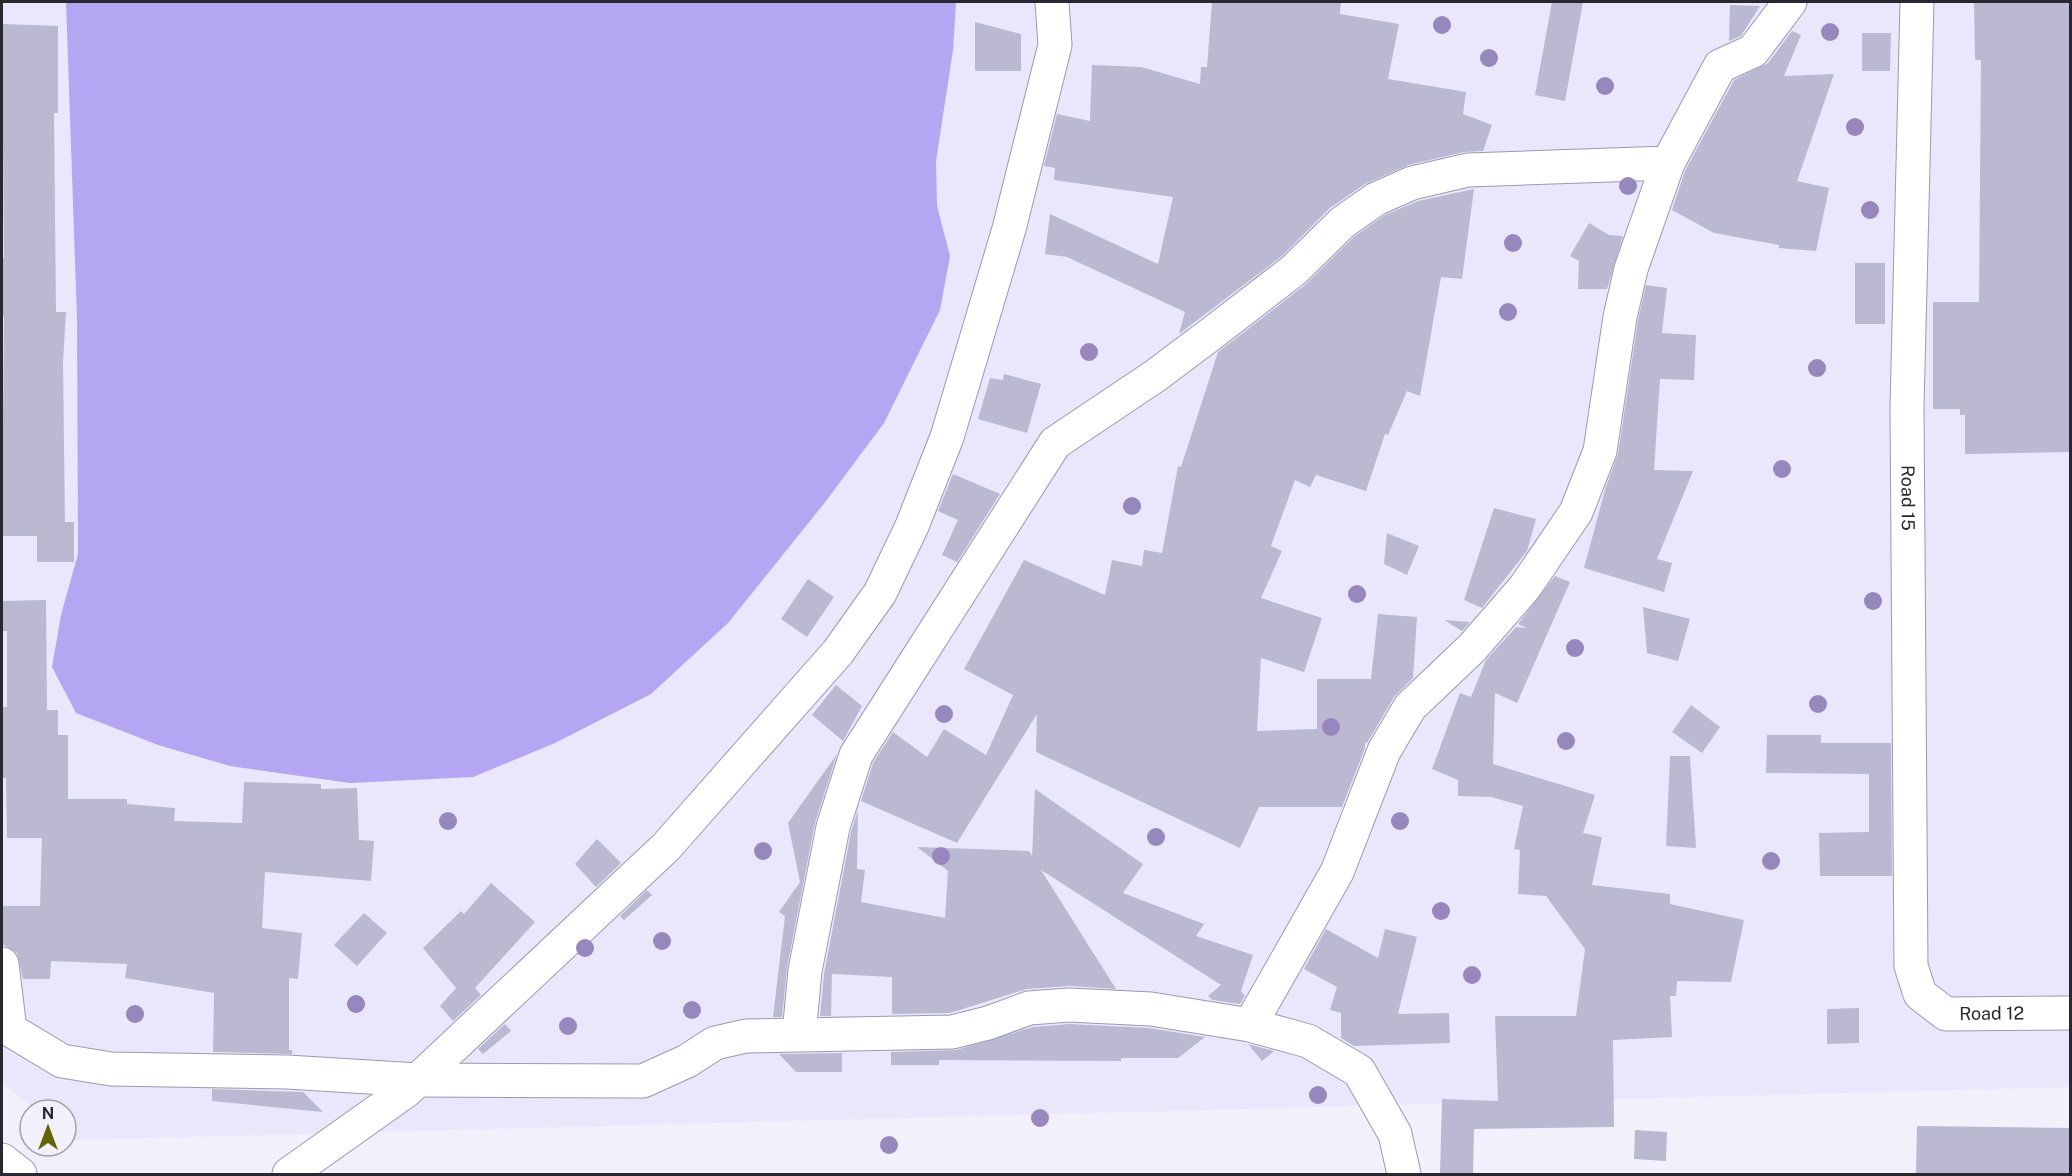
<svg xmlns="http://www.w3.org/2000/svg" width="2072" height="1176" font-family="'Public Sans',sans-serif">
<style>
.built{fill:#eae7fc}
.water{fill:#b4a6f3}
.building{fill:#bbb8d1}
.lines{fill:none;stroke-linecap:round;stroke-linejoin:round}
.street-casing{stroke:#9b98b0;stroke-width:35}
.street{stroke:#fff;stroke-width:33}
.tree{fill:#9687bc}
.labels{text-anchor:middle;stroke-width:6;stroke-linejoin:round;paint-order:stroke}
.street-label{font-size:18px;fill:#292831;stroke:#f2f0fb}
</style>
<rect width="100%" height="100%" fill="#f2f0fb"/>
<polygon class="built" points="2,2 2070,2 2070,1087 75,1140 66,1132 66,1110 36,1110 2,1083"/>
<polygon class="water" points="66,2 956,2 953,50 936,161 937,206 950,256 940,310 884,423 826,501 728,623 651,694 555,743 473,777 350,783 230,766 158,745 76,713 52,667 61,615 78,554 77,319"/>
<g class="building">
<polygon points="1212,2 1341,2 1340,14 1399,24 1388,79 1466,92 1463,114 1492,125 1483,151 1464,152 1408,165 1365,184 1330,208 1282,256 1179,334 1185,312 1067,257 1045,254 1050,214 1158,264 1173,197 1054,180 1055,168 1044,166 1057,114 1090,121 1092,65 1141,67 1200,84 1201,67 1207,67"/>
<polygon points="1552,2 1583,2 1565,101 1535,95"/>
<polygon points="1974,2 2070,2 2070,452 1965,454 1965,415 1960,415 1960,409 1933,409 1933,302 1979,302 1981,60 1975,60"/>
<polygon points="1730,5 1760,6 1741,36 1729,41"/>
<polygon points="975,22 1021,34 1021,71 975,71"/>
<polygon points="2,24 58,26 58,113 54,113 56,312 66,312 63,363 65,522 74,522 74,562 37,562 37,536 2,536 4,316 2,316 2,258 4,258"/>
<polygon points="1792,31 1801,35 1784,76 1834,74 1797,181 1829,188 1816,251 1779,248 1779,245 1714,233 1672,210 1685,171 1734,80 1768,63"/>
<polygon points="1862,33 1891,33 1890,71 1862,71"/>
<polygon points="1474,189 1462,279 1441,277 1420,396 1407,391 1388,435 1385,434 1366,491 1316,475 1310,487 1295,480 1271,546 1282,551 1261,598 1322,618 1304,672 1261,658 1257,731 1317,729 1317,679 1371,679 1378,614 1417,617 1413,678 1394,697 1367,743 1365,742 1365,748 1342,807 1259,807 1240,848 1036,752 1037,714 957,843 861,801 873,763 893,732 927,757 944,729 986,755 1013,695 964,669 1024,560 1105,595 1112,560 1142,566 1144,550 1162,553 1178,466 1181,467 1218,352 1305,285 1355,236 1385,215 1418,201"/>
<polygon points="1589,223 1609,235 1623,236 1607,289 1578,289 1579,261 1570,256"/>
<rect x="1855" y="263" width="30" height="61"/>
<polygon points="1646,285 1667,288 1662,333 1696,335 1694,380 1660,379 1654,470 1693,471 1657,559 1672,563 1664,592 1584,568 1605,490 1618,454 1638,320"/>
<polygon points="1004,374 1041,384 1027,433 978,419 990,378 1003,380"/>
<polygon points="953,474 1000,494 957,562 942,555 958,520 938,511"/>
<polygon points="1494,508 1536,519 1527,551 1482,608 1464,600"/>
<polygon points="1387,533 1419,546 1407,575 1384,564"/>
<polygon points="1555,576 1570,582 1517,703 1495,693 1493,764 1595,795 1583,833 1602,837 1592,885 1670,894 1670,904 1744,920 1731,982 1677,981 1676,996 1670,996 1672,1037 1613,1040 1614,1127 1474,1129 1473,1174 1440,1174 1442,1099 1498,1101 1495,1016 1576,1016 1585,949 1546,896 1518,894 1520,850 1514,849 1523,806 1491,797 1458,796 1458,780 1432,769 1460,693 1471,697 1486,660 1516,627 1527,628 1518,624"/>
<polygon points="808,579 834,597 807,637 781,619"/>
<polygon points="46,600 47,710 58,710 58,735 68,735 68,799 127,799 127,804 175,808 174,821 242,823 244,782 321,784 321,789 357,788 359,840 374,841 371,881 265,872 262,928 302,933 298,979 289,978 289,1050 292,1050 292,1054 213,1052 214,993 125,978 127,964 51,961 50,979 23,979 17,953 2,944 2,906 40,906 42,838 7,838 6,778 2,778 2,707 7,707 7,631 2,631 2,601"/>
<polygon points="1643,607 1690,619 1678,661 1647,653"/>
<polygon points="1444,620 1470,622 1462,631"/>
<polygon points="836,685 862,706 843,741 812,715"/>
<polygon points="1691,705 1720,727 1702,753 1672,732"/>
<polygon points="1767,735 1821,735 1821,743 1891,743 1892,876 1820,876 1819,833 1869,832 1869,774 1766,773"/>
<polygon points="837,754 815,823 787,968 782,1017 773,1017 785,916 779,912 800,882 788,823"/>
<polygon points="1670,756 1690,756 1696,848 1666,846"/>
<polygon points="1035,789 1143,864 1123,893 1204,924 1196,936 1253,955 1241,991 1245,996 1240,1004 1212,1000 1208,996 1221,985 1041,870 1116,989 1070,986 1027,989 950,1013 892,1014 892,977 832,974 831,1016 820,1016 824,974 851,832 858,810 857,869 865,870 861,902 945,918 948,871 917,847 1029,851 1032,856"/>
<polygon points="597,839 621,863 596,887 575,864"/>
<polygon points="491,883 535,922 475,988 481,995 453,1021 440,1006 456,988 423,948 461,911 464,914"/>
<polygon points="647,890 652,895 624,920 620,916"/>
<polygon points="364,913 387,933 357,966 334,945"/>
<polygon points="1326,929 1378,958 1385,929 1417,937 1398,1014 1449,1013 1450,1043 1354,1046 1341,1038 1341,1013 1330,1010 1337,987 1304,969"/>
<polygon points="1859,1008 1859,1043 1827,1044 1827,1009"/>
<polygon points="505,1024 511,1031 483,1054 478,1049"/>
<polygon points="1069,1024 1149,1028 1205,1037 1178,1058 1121,1058 1121,1061 939,1060 939,1065 891,1065 891,1052 956,1050 1033,1027"/>
<polygon points="1248,1044 1274,1051 1262,1061"/>
<polygon points="842,1053 842,1072 796,1072 779,1054"/>
<polygon points="212,1089 303,1092 323,1112 212,1101"/>
<polygon points="1917,1126 2070,1128 2070,1174 1916,1174"/>
<polygon points="1635,1130 1667,1132 1666,1161 1634,1159"/>
</g>
<g class="lines">
<defs>
<g id="street">
<path id="s1" d="M1917 2 1907 408 1911 966 1920 994 1946 1014 2070 1013"/>
<polyline points="2,964 10,1030"/>
<polyline points="2,1025 62,1061 111,1069 287,1072 418,1080 643,1081 687,1061 715,1043 746,1036 952,1032 988,1023 1029,1008 1069,1005 1151,1009 1250,1025 1308,1041 1359,1071 1395,1134 1404,1174"/>
<polyline points="1250,1025 1337,872 1384,751 1410,707 1472,648 1525,587 1576,512 1600,451 1620,317 1631,269 1668,163"/>
<polyline points="799,1034 805,971 833,827 856,755 1055,443 1155,376 1211,334 1294,270 1343,222 1376,199 1412,183 1468,170 1668,163 1720,66 1753,51 1790,2"/>
<polyline points="2,1160 20,1174"/>
<polyline points="289,1174 406,1091 666,847 838,652 880,593 912,526 947,437 1009,229 1055,45 1052,2"/>
</g>
</defs>
<use href="#street" class="street-casing"/>
<use href="#street" class="street"/>
</g>
<g class="tree">
<circle cx="1442" cy="25" r="9"/>
<circle cx="1830" cy="32" r="9"/>
<circle cx="1489" cy="58" r="9"/>
<circle cx="1605" cy="86" r="9"/>
<circle cx="1855" cy="127" r="9"/>
<circle cx="1628" cy="186" r="9"/>
<circle cx="1870" cy="210" r="9"/>
<circle cx="1513" cy="243" r="9"/>
<circle cx="1508" cy="312" r="9"/>
<circle cx="1089" cy="352" r="9"/>
<circle cx="1817" cy="368" r="9"/>
<circle cx="1782" cy="469" r="9"/>
<circle cx="1132" cy="506" r="9"/>
<circle cx="1357" cy="594" r="9"/>
<circle cx="1873" cy="601" r="9"/>
<circle cx="1575" cy="648" r="9"/>
<circle cx="1818" cy="704" r="9"/>
<circle cx="944" cy="714" r="9"/>
<circle cx="1331" cy="727" r="9"/>
<circle cx="1566" cy="741" r="9"/>
<circle cx="448" cy="821" r="9"/>
<circle cx="1400" cy="821" r="9"/>
<circle cx="1156" cy="837" r="9"/>
<circle cx="763" cy="851" r="9"/>
<circle cx="941" cy="856" r="9"/>
<circle cx="1771" cy="861" r="9"/>
<circle cx="1441" cy="911" r="9"/>
<circle cx="662" cy="941" r="9"/>
<circle cx="585" cy="948" r="9"/>
<circle cx="1472" cy="975" r="9"/>
<circle cx="356" cy="1004" r="9"/>
<circle cx="692" cy="1010" r="9"/>
<circle cx="135" cy="1014" r="9"/>
<circle cx="568" cy="1026" r="9"/>
<circle cx="1318" cy="1095" r="9"/>
<circle cx="1040" cy="1118" r="9"/>
<circle cx="889" cy="1145" r="9"/>
</g>
<g class="labels">
<g class="street-label">
<text dy="6" stroke="none"><textPath href="#s1" startOffset="496">Road 15</textPath></text>
<text dy="6" stroke="none"><textPath href="#s1" startOffset="1072">Road 12</textPath></text>
</g>
</g>
<rect width="2072" height="1176" fill="none" stroke="#292831" stroke-width="6"/>
<g transform="translate(48 1128)"><circle r="28" fill="#f2f0fb" stroke="#a2a0aa" stroke-width="1.5"/>
<path d="M0-4.5L10 22L0 15L-10 22Z" fill="#626601"/>
<text y="-9" font-size="16" font-weight="bold" text-anchor="middle" fill="#292831">N</text>
</g>
</svg>
